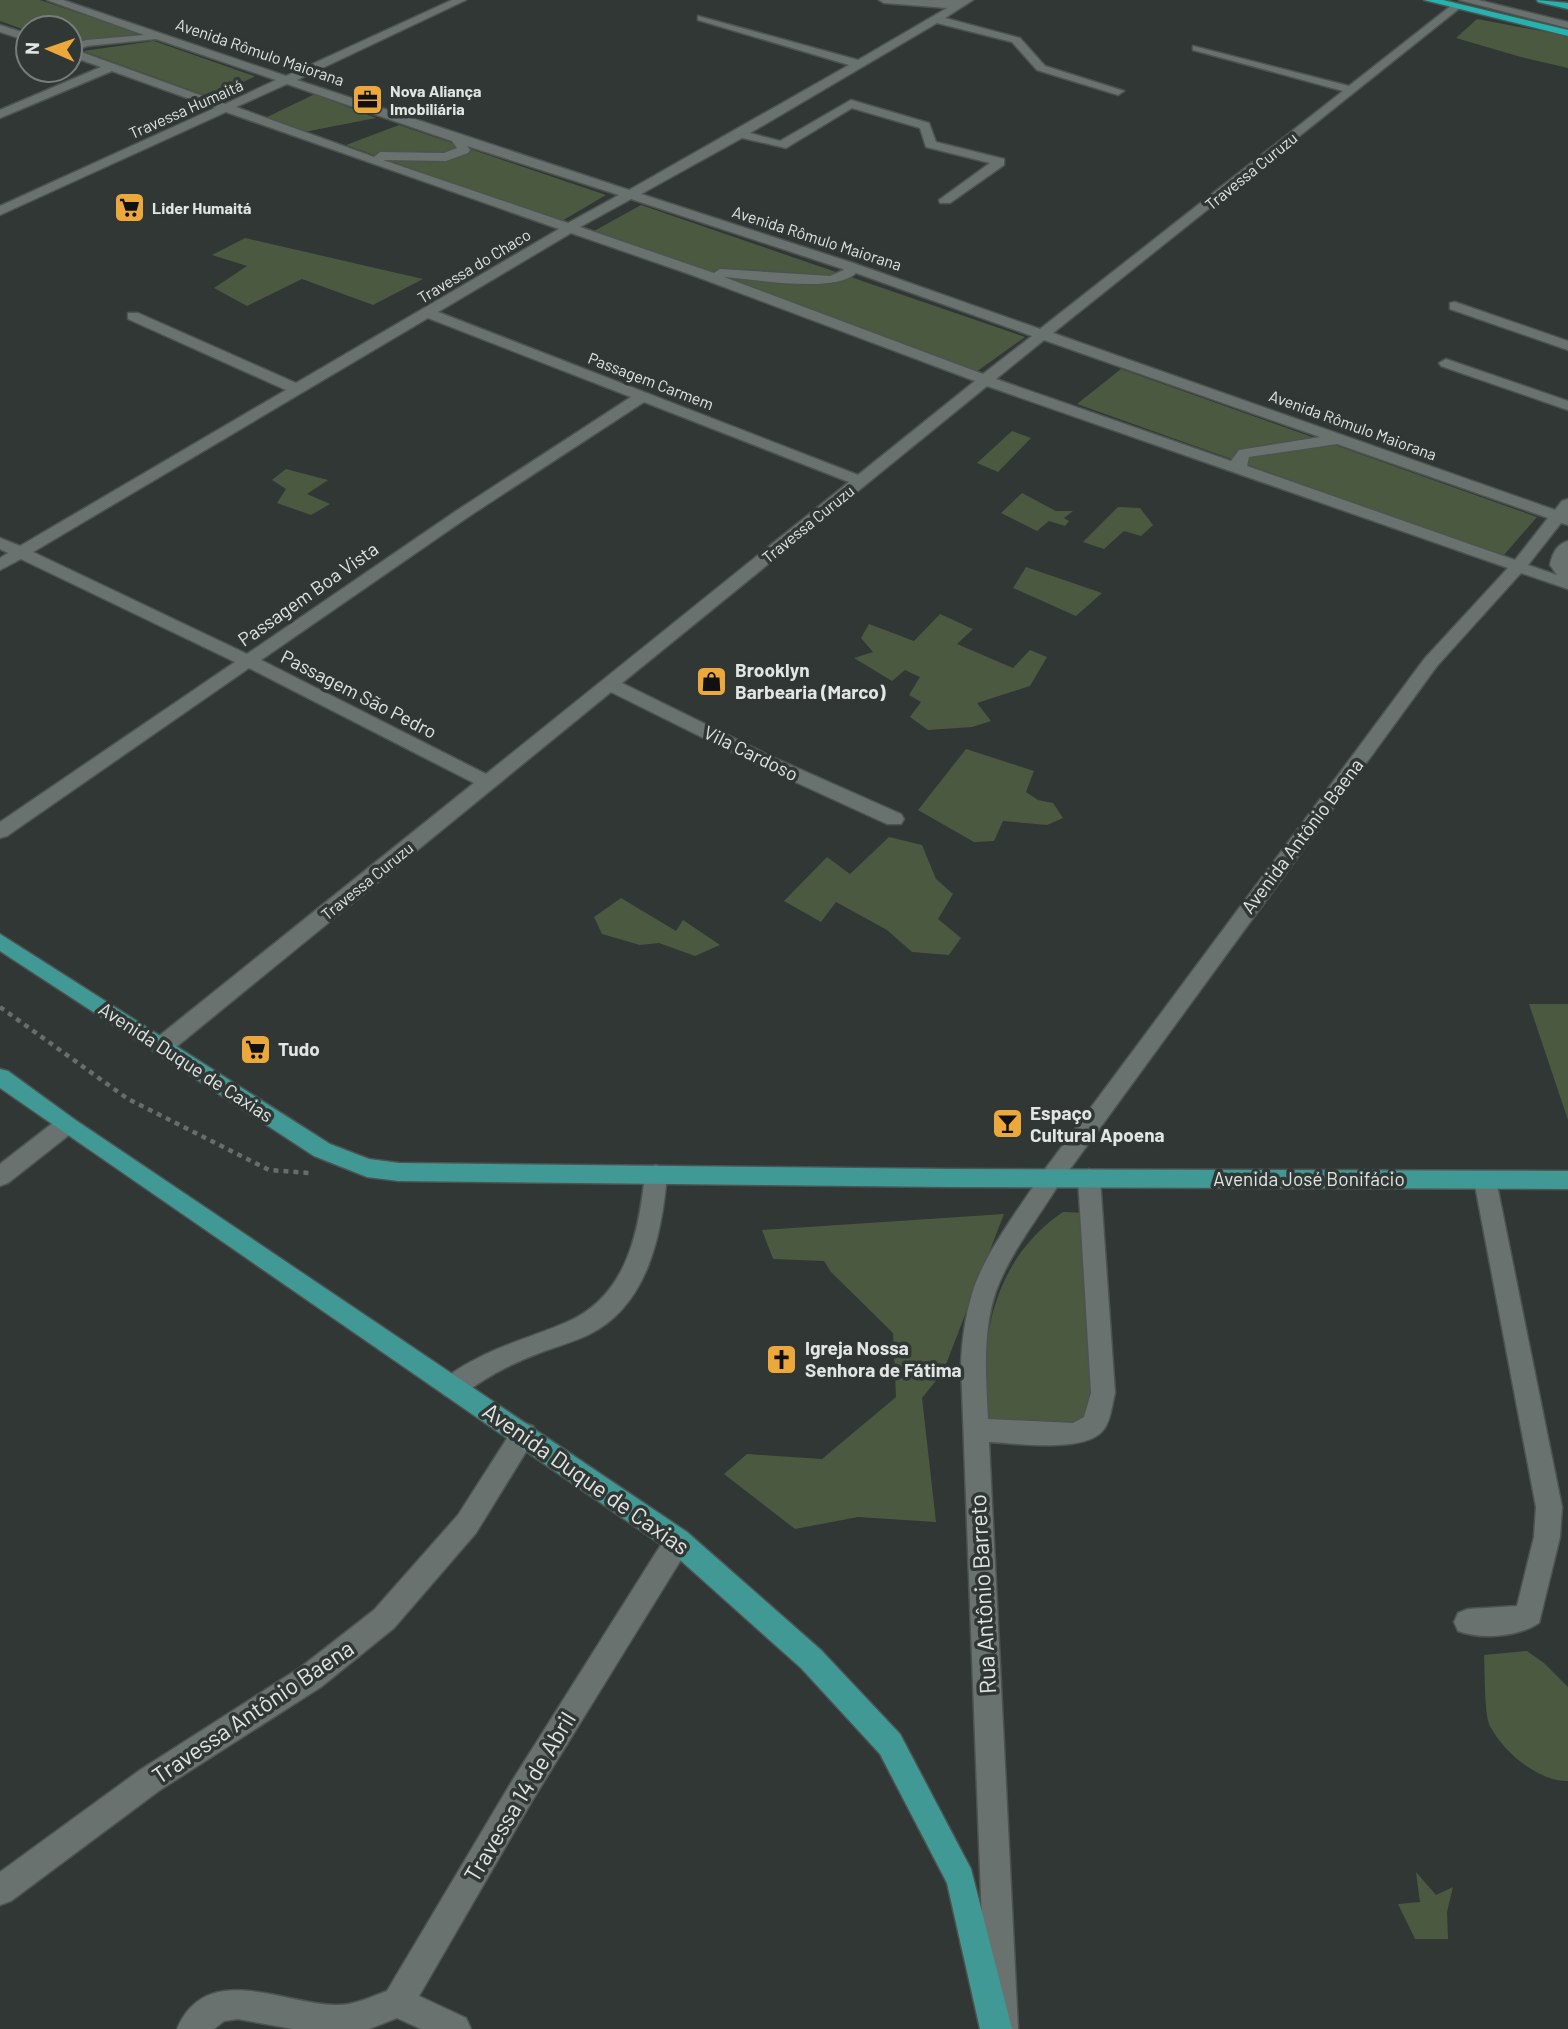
<svg xmlns="http://www.w3.org/2000/svg" width="1568" height="2029" font-family="Barlow,sans-serif">
<style>
.green{fill:#4b5941}
.lines{fill:none;stroke-linecap:round;stroke-linejoin:round}
.minor-casing{stroke:#4c5350;stroke-width:3}
.major-casing{stroke:#4c5350;stroke-width:3}
.highway-casing{stroke:#4c5350;stroke-width:3}
.path{stroke:#676d6b;stroke-width:4.5;stroke-dasharray:5 5;stroke-linecap:butt}
.minor{fill:#6a726f;fill-rule:evenodd}
.major{fill:#409995;fill-rule:evenodd}
.highway{fill:#24b3af;fill-rule:evenodd}
.labels{text-anchor:middle;stroke-width:7;stroke-linejoin:round;paint-order:stroke}
.far-street-label{font-size:16px;fill:#e1e6e4;stroke:#303735}
.far-poi-label{font-size:16px;font-weight:bold;fill:#e1e6e4;stroke:#303735;text-anchor:start}
.street-label{font-size:19px;fill:#e1e6e4;stroke:#303735}
.poi-label{font-size:19px;font-weight:bold;fill:#e1e6e4;stroke:#303735;text-anchor:start}
.near-street-label{font-size:23px;fill:#e1e6e4;stroke:#303735}
</style>
<rect width="100%" height="100%" fill="#303735"/>
<g class="green">
<polygon points="0,0 40,0 141,34 70,43 70,28 28,28 28,31 0,21"/>
<polygon points="1477,19 1568,36 1568,68 1521,57 1456,38"/>
<polygon points="154,41 254,76 254,77 210,97 83,51"/>
<polygon points="315,94 376,118 304,132 267,117"/>
<polygon points="399,125 606,195 560,222 346,145"/>
<polygon points="641,205 1025,337 976,372 594,231"/>
<polygon points="245,238 423,279 373,305 302,279 247,306 214,288 247,266 212,255"/>
<polygon points="1121,369 1537,517 1503,556 1077,404"/>
<polygon points="1012,431 1031,438 998,472 977,463"/>
<polygon points="286,469 328,480 307,494 330,504 311,515 277,503 286,489 272,480"/>
<polygon points="1022,493 1056,511 1073,511 1064,518 1069,521 1065,526 1049,521 1037,531 1001,513"/>
<polygon points="1118,507 1140,508 1153,525 1141,536 1124,531 1104,549 1083,542"/>
<polygon points="1026,567 1102,593 1076,616 1013,588"/>
<polygon points="940,614 973,629 957,644 1013,668 1030,650 1047,657 1030,686 977,703 991,721 972,727 928,730 910,717 921,702 909,695 920,677 905,670 892,681 854,658 873,652 861,638 869,624 914,641"/>
<polygon points="966,749 1034,771 1026,792 1038,800 1053,803 1063,818 1047,825 1003,821 994,841 974,842 918,810"/>
<polygon points="889,837 922,845 936,879 953,894 938,919 961,938 949,955 912,952 887,930 836,902 821,922 784,901 827,857 850,874"/>
<polygon points="621,898 676,931 683,920 720,945 695,956 659,943 640,945 602,934 594,917"/>
<polygon points="1529,1004 1568,1004 1568,1120"/>
<path d="M1063 1212 1085 1213 1093 1392 1084 1418 1069 1425 988 1422C987 1399 983 1375 986 1352 991 1295 1015 1244 1063 1212Z"/>
<polygon points="1004,1214 943,1372 922,1398 936,1522 858,1517 795,1529 724,1474 747,1454 822,1459 896,1397 893,1333 831,1272 824,1261 773,1259 762,1230"/>
<path d="M1527 1651 1544 1663 1568 1687V1781C1539 1782 1503 1752 1490 1726 1484 1715 1485 1670 1484 1655Z"/>
<polygon points="1416,1872 1436,1895 1453,1887 1447,1912 1448,1939 1415,1939 1398,1904 1420,1902"/>
</g>
<g class="lines">
<defs>
<g id="minor">
<path d="M47 0H63L286 76 452 0H466L297 80 629 190 849 65 698 20V16L858 60 947 8 884 3 879 0H973L945 18 1020 38 1045 66 1124 91 1118 95 1037 70 1012 42 937 23 750 133 780 141 851 100 929 123 936 142 1004 159V165L950 203H940L939 200 990 163 926 147 920 128 852 108 786 148 742 138 641 194 853 263 1040 329 1343 91 1193 50V46L1349 86 1452 5 1461 7 1053 333 1555 510 1562 501 1568 499V525L1561 523 1528 565 1557 575 1550 565C1552 554 1557 544 1568 541V589L1521 573 1437 666 1059 1184C1038 1218 1010 1253 996 1291 982 1332 986 1377 988 1419L1073 1423 1084 1417 1091 1393 1078 1178 1081 1172 1089 1169 1097 1172 1100 1178 1115 1393C1112 1404 1111 1420 1104 1429 1087 1454 1016 1443 989 1442L1018 2029H986L961 1364C962 1341 965 1317 972 1294 983 1255 1021 1206 1043 1172L1425 658 1508 568 987 386 622 683 768 755 901 814 904 819 901 824H887L754 763 611 692 170 1052 162 1054 154 1052 151 1046 154 1040 474 783 249 668 7 836 0 838V822L235 662 21 559 0 570V558L8 553 0 549V538L20 546 286 390 128 319V313H138L296 383 559 229 226 112 0 215V206L215 108 112 71 0 118V110L101 67 70 56 73 44 86 40 144 35ZM156 39 276 80 225 104 81 52 82 48 87 46ZM287 84 452 141 457 148 444 153 380 152 374 157 236 107ZM467 146 619 195 568 223 383 160 446 161 468 153 470 150ZM631 199 843 269 844 270 830 276 720 269 714 273 580 227ZM571 233 692 275 975 381 858 475 438 312ZM856 273 1032 336 983 374 724 277C755 279 834 294 856 273ZM428 318 631 397 456 511 247 654 33 552ZM1044 340 1320 437 1239 450 1231 461 996 379ZM644 402 849 482 486 774 261 660 468 517ZM1337 444 1548 518 1515 560 1247 466 1249 457Z"/>
<polygon points="1459,0 1478,0 1568,22 1568,28"/>
<polygon points="0,25 28,34 28,41 0,32"/>
<polygon points="1455,302 1568,341 1568,350 1450,309 1450,303"/>
<polygon points="1446,359 1568,401 1568,410 1441,366 1439,363"/>
<polygon points="66,1116 74,1119 77,1125 74,1131 8,1183 0,1186 0,1164 58,1119"/>
<path d="M656 1165 664 1168 667 1174C662 1234 648 1306 588 1335 571 1343 554 1347 537 1354 510 1364 485 1378 462 1395L453 1398 444 1395 441 1387C447 1373 465 1365 478 1358 506 1343 538 1335 567 1322 627 1296 639 1232 645 1174L648 1168Z"/>
<path d="M1485 1171 1493 1174 1496 1180 1562 1507 1560 1537 1539 1623C1518 1637 1482 1640 1458 1631L1454 1622 1458 1613 1468 1609 1517 1606 1534 1537 1536 1507 1474 1180 1477 1174Z"/>
<polygon points="524,1423 533,1426 537,1434 476,1533 394,1628 321,1687 160,1790 11,1901 0,1905 0,1872 140,1770 301,1667 374,1610 458,1515 515,1426"/>
<path d="M678 1529 687 1532 691 1541 687 1550 532 1801 419 1996 466 2018 471 2029H421L397 2018 369 2029H293L238 2019 224 2021 214 2029H177C206 1960 283 2004 335 2005 352 2006 371 1997 387 1991L512 1781 669 1532Z"/>
</g>
<g id="major">
<polygon points="0,934 330,1144 369,1159 399,1163 950,1169 1568,1171 1568,1189 950,1187 399,1181 367,1177 314,1156 0,951"/>
<polygon points="0,1069 8,1071 74,1119 687,1532 821,1650 900,1734 971,1869 1012,2029 980,2029 947,1883 880,1754 801,1668 669,1550 0,1088"/>
</g>
<g id="highway">
<polygon points="1424,0 1443,0 1568,30 1568,36"/>
<polygon points="1537,0 1568,3 1568,9 1538,2"/>
</g>
</defs>
<use href="#minor" class="minor-casing"/>
<use href="#major" class="major-casing"/>
<use href="#highway" class="highway-casing"/>
<polyline class="path" points="0,1007 128,1099 269,1170 310,1173"/>
<use href="#minor" class="minor"/>
<use href="#major" class="major"/>
<use href="#highway" class="highway"/>
</g>
<defs>
<symbol id="office-square" viewBox="-11 -11 22 22"><rect x="-9" y="-9" width="18" height="18" rx="4" fill="#eda83b" stroke="#303735"/><path d="M-6-3h4V-5.5h4V-3h4V5H-6ZM-1-4.5V-3h2v-1.5ZM-6 0V1H6V0Z" fill="#111"/></symbol>
<symbol id="supermarket-square" viewBox="-11 -11 22 22"><rect x="-9" y="-9" width="18" height="18" rx="4" fill="#eda83b" stroke="#303735"/><path d="M-6-5.5h2.5l.6 2H6L4.5 2H-2.5L-4.4-4H-6ZM-1.5 3.2a1.3 1.3 0 1 0 .1 0ZM3 3.2a1.3 1.3 0 1 0 .1 0Z" fill="#111"/></symbol>
<symbol id="shop-square" viewBox="-11 -11 22 22"><rect x="-9" y="-9" width="18" height="18" rx="4" fill="#eda83b" stroke="#303735"/><path d="M-5-2.5h2.3a2.7 3.5 0 0 1 5.4 0H5L5.5 6h-11ZM-1.5-2.5h3a1.5 2.3 0 0 0-3 0Z" fill="#111"/></symbol>
<symbol id="bar-square" viewBox="-11 -11 22 22"><rect x="-9" y="-9" width="18" height="18" rx="4" fill="#eda83b" stroke="#303735"/><path d="M-6-5H6L.8 .8V4.5H3.5V6h-7V4.5H-.8V.8Z" fill="#111"/></symbol>
<symbol id="church-square" viewBox="-11 -11 22 22"><rect x="-9" y="-9" width="18" height="18" rx="4" fill="#eda83b" stroke="#303735"/><path d="M-1.2-6h2.4v3.5h3.3v2.4h-3.3V6h-2.4V-.1h-3.3v-2.4h3.3Z" fill="#111"/></symbol>
</defs>
<g fill-rule="evenodd">
<use href="#office-square" x="350" y="82" width="35" height="35"/>
<use href="#supermarket-square" x="112" y="190" width="35" height="35"/>
<use href="#shop-square" x="694" y="664" width="35" height="35"/>
<use href="#supermarket-square" x="238" y="1032" width="35" height="35"/>
<use href="#bar-square" x="990" y="1106" width="35" height="35"/>
<use href="#church-square" x="764" y="1342" width="35" height="35"/>
</g>
<g class="labels">
<g class="far-street-label">
<text transform="translate(260 52) rotate(19)" y="6">Avenida Rômulo Maiorana</text>
<text transform="translate(186 109) rotate(-24)" y="6">Travessa Humaitá</text>
<text transform="translate(1251 171) rotate(-39)" y="6">Travessa Curuzu</text>
<text transform="translate(817 238) rotate(18)" y="6">Avenida Rômulo Maiorana</text>
<text transform="translate(474 266) rotate(-31)" y="6">Travessa do Chaco</text>
<text transform="translate(651 381) rotate(21)" y="6">Passagem Carmem</text>
<text transform="translate(1353 425) rotate(20)" y="6">Avenida Rômulo Maiorana</text>
<text transform="translate(808 524) rotate(-39)" y="6">Travessa Curuzu</text>
<text transform="translate(367 881) rotate(-39)" y="6">Travessa Curuzu</text>
</g>
<g class="far-poi-label">
<text x="390" y="97">Nova Aliança<tspan x="390" dy="18">Imobiliária</tspan></text>
<text x="152" y="214">Lider Humaitá</text>
</g>
<g class="street-label">
<text transform="translate(308 594) rotate(-35)" y="7">Passagem Boa Vista</text>
<text transform="translate(359 694) rotate(27)" y="7">Passagem São Pedro</text>
<text transform="translate(751 753) rotate(26)" y="7">Vila Cardoso</text>
<text transform="translate(1302 836) rotate(-53)" y="7">Avenida Antônio Baena</text>
<text transform="translate(186 1062) rotate(33)" y="7">Avenida Duque de Caxias</text>
<text x="1309" y="1186">Avenida José Bonifácio</text>
</g>
<g class="poi-label">
<text x="735" y="677">Brooklyn<tspan x="735" dy="22">Barbearia (Marco)</tspan></text>
<text x="278" y="1056">Tudo</text>
<text x="1030" y="1120">Espaço<tspan x="1030" dy="22">Cultural Apoena</tspan></text>
<text x="805" y="1355">Igreja Nossa<tspan x="805" dy="22">Senhora de Fátima</tspan></text>
</g>
<g class="near-street-label">
<text transform="translate(586 1479) rotate(35)" y="8">Avenida Duque de Caxias</text>
<text transform="translate(983 1594) rotate(-93)" y="8">Rua Antônio Barreto</text>
<text transform="translate(253 1712) rotate(-34)" y="8">Travessa Antônio Baena</text>
<text transform="translate(520 1797) rotate(-59)" y="8">Travessa 14 de Abril</text>
</g>
</g>
<g transform="translate(49 49) rotate(272)"><circle r="33" fill="#303735" stroke="#777d7b" stroke-width="2"/>
<path d="M0-5L12 26L0 18L-12 26Z" fill="#eda83b"/>
<text y="-10" font-size="19" font-weight="bold" text-anchor="middle" fill="#e1e6e4">N</text>
</g>
</svg>
